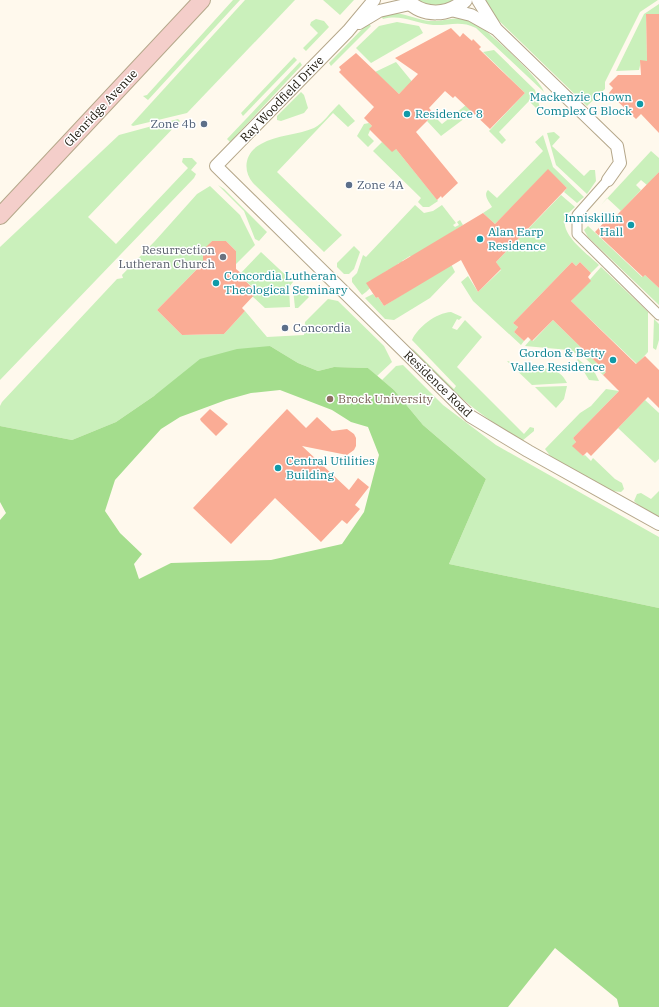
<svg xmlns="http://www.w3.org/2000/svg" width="659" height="1007" font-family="'IBM Plex Serif',serif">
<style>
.green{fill:#caf0bb}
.forest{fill:#a4dd8d;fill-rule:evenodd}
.building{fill:#faac95}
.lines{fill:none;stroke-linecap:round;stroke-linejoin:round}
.pedestrian-casing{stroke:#b5a78a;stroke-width:11}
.minor-casing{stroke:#b5a78a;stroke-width:14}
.tertiary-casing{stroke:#b5a78a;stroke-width:16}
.secondary-casing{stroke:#b5a78a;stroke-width:18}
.pedestrian{stroke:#fff;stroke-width:9}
.minor{stroke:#fff;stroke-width:12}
.tertiary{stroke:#fff;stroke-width:14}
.secondary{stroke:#f4ceca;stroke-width:16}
.culture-dot{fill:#0f9aa8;stroke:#fff;stroke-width:1.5}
.service-dot{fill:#5c6f8a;stroke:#fff;stroke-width:1.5}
.worship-dot{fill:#6b7280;stroke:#fff;stroke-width:1.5}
.education-dot{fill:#8d6e63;stroke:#fff;stroke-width:1.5}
.labels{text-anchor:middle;stroke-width:3;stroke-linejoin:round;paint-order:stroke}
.culture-label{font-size:12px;fill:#0d838f;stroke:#fff;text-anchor:start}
.street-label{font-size:12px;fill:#1a150a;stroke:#fff}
.service-label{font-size:12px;fill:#4e5e75;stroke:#fff;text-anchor:start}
.worship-label{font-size:12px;fill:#5b616d;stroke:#fff;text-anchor:end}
.education-label{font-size:12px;fill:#785e54;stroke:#fff;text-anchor:start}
</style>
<rect width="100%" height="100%" fill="#fff9ed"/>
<g class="green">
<polygon points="233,0 240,0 148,100 143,96 147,95"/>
<polygon points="245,0 295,0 187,113 133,126 131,125"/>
<polygon points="323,0 354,0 340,15"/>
<path d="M417 0H456C443 8 430 7 417 0Z"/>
<polygon points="485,0 658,0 640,12 605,82 605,89 587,106 493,15"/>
<polygon points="659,4 659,14 646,14 647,61 641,61 639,70 616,71 644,14"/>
<path d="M394 13C407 14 418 20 430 21 443 22 457 15 470 20 484 26 541 79 544 92L476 28C460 20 448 26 433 25 415 23 401 14 383 19L381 16Z"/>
<polygon points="316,19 324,21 329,27 306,51 303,48 318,33 310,25 311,22"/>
<polygon points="397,22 419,26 423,33 371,63 356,48 379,26"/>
<polygon points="368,23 371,26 331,66 329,63"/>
<polygon points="494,50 535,90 540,108 537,109 529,101 499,132 506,140 502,144 489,131 525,93 483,52"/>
<polygon points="294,57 297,60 243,116 241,113"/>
<polygon points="300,62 302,65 230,142 227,139"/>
<polygon points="396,62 414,84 405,88 399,94 375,72"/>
<polygon points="301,92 304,95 308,108 304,113 281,121 277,120 277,116"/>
<path d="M339 104 355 121 348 127 333 113 277 172 342 235 324 252 253 183C242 170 245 152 261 144 276 135 298 135 314 128 323 124 331 111 339 104Z"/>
<polygon points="466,105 473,112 441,136 427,121 433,115 442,124"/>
<polygon points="178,119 180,121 88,217 116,244 188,168 182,162 183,158 192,158 197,163 191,170 196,174 194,178 0,380 0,247 119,135"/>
<polygon points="369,123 372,126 368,135 374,141 368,147 357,136 364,124"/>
<polygon points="554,132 560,137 552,146 584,176 590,170 595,170 596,181 587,194 556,165 547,133"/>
<path d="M543 135 553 167 584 197 577 203 564 192 567 188 548 170 495 224 483 213 492 207C489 202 483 195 488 190L497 198 543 151 535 142Z"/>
<polygon points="382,142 396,149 438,201 429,207 423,207 418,202 421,198 373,151"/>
<polygon points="651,151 659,158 659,172 647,185 641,180 636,185 641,190 621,211 607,198 601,205"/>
<polygon points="218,185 224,189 267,232 259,241 255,239 244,211"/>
<polygon points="210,186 240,215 255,245 236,264 236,251 226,241 212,241 207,247 203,247 203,265 199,267 157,310 182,335 224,334 245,311 267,337 304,335 305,322 328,299 338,301 384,346 392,362 377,376 368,368 334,367 318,371 298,363 270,346 154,396 116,422 72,440 0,426 0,406 2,402 117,279 123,278 122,275 155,241 197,194"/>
<path d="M561 195 575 207C572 210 568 213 566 216 558 234 588 254 599 265L591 273 580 262 576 266 572 262 513 323 518 327 514 332 524 341 521 345 473 301 461 282 468 276 478 292 501 270 496 262Z"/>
<path d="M415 205 424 213 433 211 442 205 456 223 453 225 455 227 459 225 457 222 460 220 463 225 412 258 410 256 402 261 403 263H399L389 271 388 270C376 277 374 287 362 295L352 282V278L357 273 363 255 366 257Z"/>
<polygon points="588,226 642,277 645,275 659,288 659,305 588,237 584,230"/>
<polygon points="354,246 360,252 354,269 349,274 344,274 337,267 337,263"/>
<polygon points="261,252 293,282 289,287 290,307 265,308 252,296 257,291 239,275"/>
<polygon points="451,264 455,272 430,298 394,320 385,319 365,298 373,294 376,298 378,297 384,306"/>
<polygon points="601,267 648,312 648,352 637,364 571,301"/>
<polygon points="296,285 309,297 298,308 295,308 293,288"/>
<path d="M451 312 462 317 459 320 457 319 452 328 457 330 465 320 482 337 457 367 524 434 530 427 534 428V431L522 441C489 421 460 399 433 372 426 366 418 359 414 352L412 348 454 389 456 386 412 340C418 327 436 313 451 312Z"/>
<polygon points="654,319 659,324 659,340 656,350 653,348"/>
<polygon points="553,320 606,372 603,375 584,357 569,350 525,346 531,339 533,341"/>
<polygon points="578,359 595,373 599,381 589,380 577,360"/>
<path d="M507 361C512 362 518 366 525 367 541 369 559 365 567 383L532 385Z"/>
<polygon points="403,365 443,405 496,445 659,537 659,608 449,564 486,479 423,425 394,390 382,380 396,366"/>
<polygon points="567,386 564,399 556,408 535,387"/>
<polygon points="606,389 619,391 573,438 576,442 573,446 583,456 585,455 591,461 593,458 615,479 622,483 624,489 621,492 612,491 551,457 545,449 580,413 591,406"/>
<polygon points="645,400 659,413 659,459 655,463 618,428"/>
<polygon points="659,491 659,517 639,506 634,501 637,494 641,493 651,499"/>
</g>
<path class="forest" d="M270 346 298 363 318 371 334 367 368 368 394 390 423 425 486 479 449 564 659 608V1007H619L617 999 555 948 508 1007H0V520L6 513 0 502V426L72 440 116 422 154 396 200 359 237 349ZM280 390 332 410 351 422 368 427 379 455 364 512 342 544 271 560 171 563 139 579 134 564 142 554 120 533 105 511 115 480 161 429 180 417 226 400 251 393Z"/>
<g class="building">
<polygon points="646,14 659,14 659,133 641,114 636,119 609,93 613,88 609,84 618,75 641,75 640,60 647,61"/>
<polygon points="451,28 460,37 463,33 472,41 473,39 481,47 479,49 525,93 490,129 455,96 453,98 445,91 429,108 434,114 416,132 458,183 442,198 441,196 437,200 396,149 392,152 369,129 372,126 364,118 374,107 339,72 341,70 339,67 356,53 399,94 418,74 395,58"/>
<polygon points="548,169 567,188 496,262 501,269 478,292 461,260 384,306 378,297 376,298 366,283 483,213 495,224"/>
<polygon points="659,172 659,288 645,275 643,277 595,232 612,214 615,217"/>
<polygon points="212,241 226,241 236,251 236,269 241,273 239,275 257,292 242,308 245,311 224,334 182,335 157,310 203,263 203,247 206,247"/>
<polygon points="572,262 576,266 580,262 591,273 588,277 591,281 571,301 636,364 645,356 659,370 659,408 648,397 591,456 587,452 583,456 572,446 576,442 573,438 619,391 603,375 606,372 553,320 532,341 528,337 524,341 514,332 518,327 513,323"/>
<polygon points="210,409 228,424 216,436 201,421 200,419"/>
<polygon points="287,409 306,428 317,417 332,431 347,429 354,434 356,438 356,446 354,450 347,455 302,446 349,490 358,478 369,487 355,505 360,509 347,524 342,520 321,542 275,498 231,544 193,508"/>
</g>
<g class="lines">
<defs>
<polyline id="pedestrian" points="608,180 577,215 577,234 659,315"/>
<g id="minor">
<polyline points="374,0 348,31 216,166 470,416 528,451 659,524"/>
<polyline points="478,0 496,29 617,146 620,163 608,180"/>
<polyline points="451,10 471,15 494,28"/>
<polyline points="359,23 379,11 410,4"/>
</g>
<path id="tertiary" d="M407 0C423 17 449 16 465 0"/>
<polyline id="secondary" points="0,216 202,0"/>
</defs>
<use href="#pedestrian" class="pedestrian-casing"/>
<use href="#minor" class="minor-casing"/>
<use href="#tertiary" class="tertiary-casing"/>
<use href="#secondary" class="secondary-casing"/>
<use href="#pedestrian" class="pedestrian"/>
<use href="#minor" class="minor"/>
<use href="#tertiary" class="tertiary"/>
<use href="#secondary" class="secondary"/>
</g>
<g class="culture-dot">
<circle cx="640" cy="104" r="4"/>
<circle cx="407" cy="114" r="4"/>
<circle cx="631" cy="225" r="4"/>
<circle cx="480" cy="239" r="4"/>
<circle cx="216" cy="283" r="4"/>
<circle cx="613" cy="360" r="4"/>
<circle cx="278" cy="468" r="4"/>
</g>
<g class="service-dot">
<circle cx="204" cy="124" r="4"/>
<circle cx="349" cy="185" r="4"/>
<circle cx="285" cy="328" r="4"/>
</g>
<circle class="worship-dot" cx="223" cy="257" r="4"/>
<circle class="education-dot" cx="330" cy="399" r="4"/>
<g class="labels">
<g class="culture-label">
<text x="632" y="101" text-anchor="end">Mackenzie Chown<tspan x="632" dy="14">Complex G Block</tspan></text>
<text x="415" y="118">Residence 8</text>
<text x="623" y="222" text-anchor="end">Inniskillin<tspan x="623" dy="14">Hall</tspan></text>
<text x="488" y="236">Alan Earp<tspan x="488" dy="14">Residence</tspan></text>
<text x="224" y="280">Concordia Lutheran<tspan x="224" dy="14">Theological Seminary</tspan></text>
<text x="605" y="357" text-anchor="end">Gordon &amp; Betty<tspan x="605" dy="14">Vallee Residence</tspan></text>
<text x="286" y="465">Central Utilities<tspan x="286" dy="14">Building</tspan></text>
</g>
<g class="street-label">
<text transform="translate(282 99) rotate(-46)" y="4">Ray Woodfield Drive</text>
<text transform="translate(101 108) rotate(-47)" y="4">Glenridge Avenue</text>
<text transform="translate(438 384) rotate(44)" y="4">Residence Road</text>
</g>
<g class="service-label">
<text x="196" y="128" text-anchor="end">Zone 4b</text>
<text x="357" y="189">Zone 4A</text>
<text x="293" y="332">Concordia</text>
</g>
<g class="worship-label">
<text x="215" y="254">Resurrection<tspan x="215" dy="14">Lutheran Church</tspan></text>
</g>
<g class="education-label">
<text x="338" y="403">Brock University</text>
</g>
</g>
</svg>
